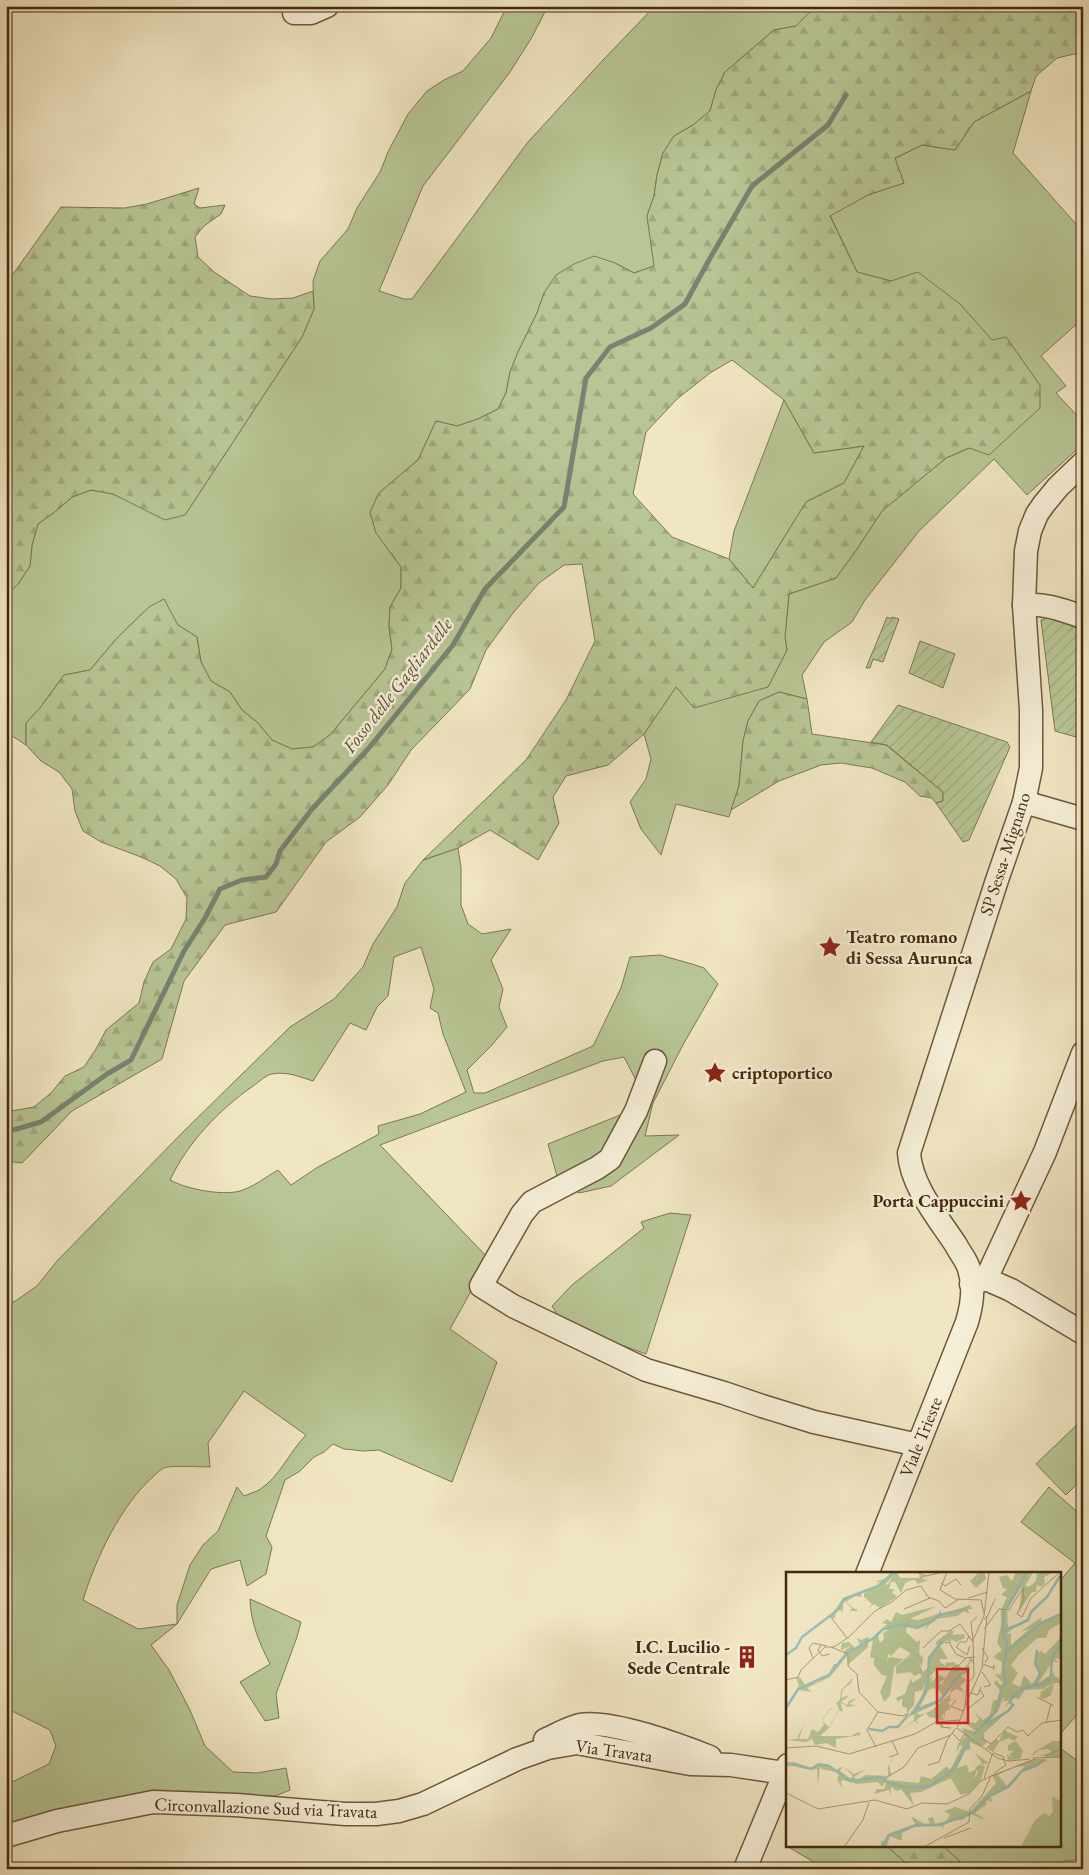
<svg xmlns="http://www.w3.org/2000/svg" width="1089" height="1875" font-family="'EB Garamond',serif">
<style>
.grass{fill:#b8c695;stroke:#7e7852;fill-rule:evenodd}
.forest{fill:url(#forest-firs);stroke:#7e7852;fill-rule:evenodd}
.garden{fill:url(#garden-furrows);stroke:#7e7852}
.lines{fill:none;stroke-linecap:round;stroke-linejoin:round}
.stream{stroke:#788372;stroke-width:5}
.minor-casing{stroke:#6e583b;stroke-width:25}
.minor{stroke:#f6efd8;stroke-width:22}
.labels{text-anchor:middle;stroke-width:5;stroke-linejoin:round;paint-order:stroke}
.street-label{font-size:18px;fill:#43290e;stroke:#f6efd8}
.poi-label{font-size:18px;font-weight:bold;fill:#43290e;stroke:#f6efd8;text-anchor:start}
.water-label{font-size:19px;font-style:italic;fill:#594e38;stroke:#f6efd8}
.inset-river{fill:none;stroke:#9bbfb5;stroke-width:2.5}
.inset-road{fill:none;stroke:#ab9a7b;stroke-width:1}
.view{fill:#d62828;fill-opacity:0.15;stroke:#d62828;stroke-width:2.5}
.inset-edge{fill:none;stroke:#43290e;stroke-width:2.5}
</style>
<defs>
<pattern id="forest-firs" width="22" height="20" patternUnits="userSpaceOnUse" patternTransform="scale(1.25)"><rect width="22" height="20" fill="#b8c695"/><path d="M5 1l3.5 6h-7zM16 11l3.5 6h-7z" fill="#9faa7f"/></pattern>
<pattern id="garden-furrows" width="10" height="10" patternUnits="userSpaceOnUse" patternTransform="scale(1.25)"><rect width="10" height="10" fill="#b8c695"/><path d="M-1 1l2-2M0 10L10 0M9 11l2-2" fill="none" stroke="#9faa7f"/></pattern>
</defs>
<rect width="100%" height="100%" fill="#f1e6c3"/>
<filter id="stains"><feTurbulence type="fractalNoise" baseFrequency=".004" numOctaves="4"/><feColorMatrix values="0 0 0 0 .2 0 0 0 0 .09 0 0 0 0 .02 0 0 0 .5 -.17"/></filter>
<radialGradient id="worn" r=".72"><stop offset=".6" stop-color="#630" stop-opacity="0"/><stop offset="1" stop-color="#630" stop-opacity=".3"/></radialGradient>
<g class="grass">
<polygon points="507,6 548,6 532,37 510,72 423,186 379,291 404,299 412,299 528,142 603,60 655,6 819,6 811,11 796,26 774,30 725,72 716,90 710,111 693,125 674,136 663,153 657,175 654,196 647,216 655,266 634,273 615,263 544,293 537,313 518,352 510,372 506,393 498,409 478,419 457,426 436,421 418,460 379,493 370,512 376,532 401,567 401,588 390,607 389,627 392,649 385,669 330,735 313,747 292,749 272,740 258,723 242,710 230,692 211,681 201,662 197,637 149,607 117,638 90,670 64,675 40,708 26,723 26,745 6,732 6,718 8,714 6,712 6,596 18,584 30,566 32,545 38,524 56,511 72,497 91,490 113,494 132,502 185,515 302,337 314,309 313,281 320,261 348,229 357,208 380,172 388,152 408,114 427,91 444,80 463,71 491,38"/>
<polygon points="1031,91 1013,153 1083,232 1083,323 1080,321 1041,356 1066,386 1056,393 1083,422 1083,444 1027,495 994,459 919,531 865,600 852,622 824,642 802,675 807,699 779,692 759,701 748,721 743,741 739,786 729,817 676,804 661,855 641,829 630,802 646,779 651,759 644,734 676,687 768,687 787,650 785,637 789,594 836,578 855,552 882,511 946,458 969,448 992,341 960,304 891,281 857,272 830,215 868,195 904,183 894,159 922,145 955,150 974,122"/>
<polygon points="784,400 814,453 864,446 844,483 806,502 753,588 729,559 734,531"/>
<path d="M458 848 461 867V905L468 924 482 934 511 929 491 960 503 989 499 1007 507 1027 492 1045 467 1070 474 1093H485L593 1046 621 988 630 957 660 955 692 964 704 968 718 984 684 1043 653 1103 645 1136 679 1135 611 1186 579 1193 559 1183 548 1144 630 1111 639 1086 624 1057 603 1061 380 1145 489 1259 450 1329 497 1362 452 1482 379 1450 364 1451 344 1449 333 1444 324 1452 314 1457 300 1471 285 1480 266 1536 272 1547 266 1574 247 1586 240 1560 211 1569 177 1624 151 1645 169 1670 190 1710 205 1746 233 1772 257 1773 286 1768 290 1790 275 1796 149 1792 6 1826V1785L49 1764 56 1746 50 1730 6 1708V1303L14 1302 37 1286 57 1261 182 1133 290 1027 334 999 363 967 373 944 397 907 405 883 423 860ZM421 947 434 989 430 1008 438 1013 443 1034 466 1092 420 1114 378 1126 379 1134 318 1167 291 1185 278 1170C266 1177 253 1187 240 1191 222 1196 186 1189 170 1180 188 1142 219 1110 253 1086 259 1082 266 1075 272 1074 287 1071 300 1077 313 1081L350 1023 366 1030 377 1007 388 996 394 957ZM244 1391 306 1435C290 1451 279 1478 259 1490 255 1492 249 1494 244 1496L237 1487 218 1531 203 1545 190 1565 177 1605V1624L138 1629 83 1600C96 1558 121 1504 155 1475 157 1473 161 1469 164 1468 171 1465 201 1467 210 1467L208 1443Z"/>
<polygon points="670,1213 691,1215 646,1354 563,1324 552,1306 572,1285 644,1228 641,1222"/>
<polygon points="1083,1419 1083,1478 1066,1495 1036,1464"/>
<polygon points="1049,1487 1083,1517 1083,1708 1060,1734 1060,1581 1075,1563 1021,1522"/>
<path d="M250 1599 301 1622 297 1637 276 1694 279 1718 265 1721 240 1682 270 1664C259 1642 251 1624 250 1599Z"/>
<polygon points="1060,1748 1083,1765 1083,1859 1064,1861 1058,1869 968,1869 943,1846 1060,1846"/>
<polygon points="788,1838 788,1846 887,1846 912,1869 819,1869 812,1861 785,1845"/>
</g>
<g class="forest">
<path d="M819 6H1083V52L1057 58 1036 76 1031 91 974 122 955 150 922 145 895 158 904 183 868 195 830 216 857 272 891 281 918 272 960 304 992 340 1006 337 1040 385V408L989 455 969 448 946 458 882 511 855 552 836 578 789 594 785 637 787 650 768 687 694 708 676 687 644 734 608 765 566 776 553 797 559 823 538 860 490 830 458 848 423 860 526 760 566 700 595 641 582 564 564 565 539 583 513 613 486 650 470 689 411 750 388 785 360 817 326 842 276 912 225 925 184 981 162 1059 72 1111 22 1163 6 1161V1112L34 1107 51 1093 65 1076 84 1067 96 1049 106 1030 139 1003 144 982 153 962 171 949 186 919 187 898 176 879 160 866 141 857 101 842 83 831 75 811 72 789 59 772 41 761 26 745V723L40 708 64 675 90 670 117 638 149 607 164 599 178 625 197 637 201 662 211 681 230 692 242 710 258 723 272 740 292 749 313 747 330 735 385 669 392 649 389 627 390 607 401 588V567L376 533 370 512 379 493 418 460 436 421 457 426 478 419 498 409 506 393 510 372 518 352 537 313 544 293 556 275 574 264 594 256 615 263 634 273 654 266 647 216 654 196 657 175 663 153 674 136 693 125 710 111 716 90 725 72 774 30 796 26 811 11ZM732 360 784 400 814 453 864 446 844 483 806 502 753 588 729 559 672 537 633 494 646 432 677 399 710 373Z"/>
<polygon points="199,188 194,204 200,208 225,205 221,214 204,226 195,237 198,257 214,272 250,296 272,299 293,298 313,291 314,309 302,337 185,515 165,520 113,494 91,490 72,497 56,511 38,524 32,545 30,566 18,584 6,596 6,284 61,207 125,208 147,204"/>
<polygon points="779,692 807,699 812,734 886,745 943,792 943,801 936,803 932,798 920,796 905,782 872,768 841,763 821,765 779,781 731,810 739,786 743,741 748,721 759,701"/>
<polygon points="887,1846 943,1846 968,1869 912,1869"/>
</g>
<g class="garden">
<polygon points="887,617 891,619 892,617 899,619 883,662 873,659 870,668 866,668"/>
<polygon points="1048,618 1083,630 1083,739 1055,731 1041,620"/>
<polygon points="920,641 955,654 943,688 909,673"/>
<polygon points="898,705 1007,742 1010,747 969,840 963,842 936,803 943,801 943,792 887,745 871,742"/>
</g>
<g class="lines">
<polyline class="stream" points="6,1132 41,1122 107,1074 131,1060 184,951 205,918 220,889 242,880 266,877 276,864 280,851 312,809 368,749 453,645 485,589 564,507 586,378 610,347 651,328 685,304 709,260 752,186 828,125 846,95"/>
<defs>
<g id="minor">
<polyline points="294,13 311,13 327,6"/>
<path d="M1024 605C1045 603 1063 610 1083 617"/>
<polyline points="1024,802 1083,819"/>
<polyline points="655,1061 636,1111 610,1159 597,1168 532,1202 522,1214 481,1286 513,1306 646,1370 724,1393 762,1406 814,1422 918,1445"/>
<polyline points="986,1279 1011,1290 1083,1333"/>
<polyline points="971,1284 986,1279 1045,1152 1083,1053"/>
<path d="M867 1574 967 1322C972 1305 975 1286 969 1269 967 1261 960 1253 956 1245 939 1219 911 1186 909 1153L997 880 1024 802 1031 768V710L1024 605 1026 551 1030 531 1037 514 1044 504 1058 487 1083 463"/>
<path d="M545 1740C556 1735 568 1728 580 1725 610 1719 680 1745 710 1757"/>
<polyline points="6,1836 57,1821 153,1802 236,1805 345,1814 376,1814 399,1811 423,1804 517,1759 548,1748 577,1743 690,1764 731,1765 784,1773"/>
<polyline points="745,1869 788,1765"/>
</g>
</defs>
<use href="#minor" class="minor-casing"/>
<use href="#minor" class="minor"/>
</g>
<defs>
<symbol id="sight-bare" viewBox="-9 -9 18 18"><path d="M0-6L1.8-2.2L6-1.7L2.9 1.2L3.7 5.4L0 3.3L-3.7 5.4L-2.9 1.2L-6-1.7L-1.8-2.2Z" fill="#8f2418" stroke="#f6efd8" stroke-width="2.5" paint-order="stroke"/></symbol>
<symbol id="building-bare" viewBox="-9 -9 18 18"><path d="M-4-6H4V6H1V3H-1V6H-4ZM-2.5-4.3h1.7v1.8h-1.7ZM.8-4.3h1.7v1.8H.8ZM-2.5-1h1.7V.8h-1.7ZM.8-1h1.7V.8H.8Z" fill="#8f2418" stroke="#f6efd8" stroke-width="2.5" paint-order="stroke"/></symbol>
</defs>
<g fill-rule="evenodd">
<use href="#sight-bare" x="814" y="931" width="32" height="32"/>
<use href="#sight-bare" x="699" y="1057" width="32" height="32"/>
<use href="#sight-bare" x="1005" y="1185" width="32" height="32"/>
<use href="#building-bare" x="731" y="1641" width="32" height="32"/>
</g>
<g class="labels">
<g class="street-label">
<text transform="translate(1005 854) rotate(-72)" y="6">SP Sessa- Mignano</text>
<text transform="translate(921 1437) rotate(-68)" y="6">Viale Trieste</text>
<text transform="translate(614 1751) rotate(8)" y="6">Via Travata</text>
<text transform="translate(266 1808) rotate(2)" y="6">Circonvallazione Sud via Travata</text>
</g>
<g class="poi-label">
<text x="846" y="943">Teatro romano<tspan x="846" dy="21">di Sessa Aurunca</tspan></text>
<text x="732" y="1079">criptoportico</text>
<text x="1004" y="1207" text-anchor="end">Porta Cappuccini</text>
<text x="730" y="1653" text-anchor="end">I.C. Lucilio -<tspan x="730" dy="21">Sede Centrale</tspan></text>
</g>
<g class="water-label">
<text transform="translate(397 685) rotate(-52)" y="7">Fosso delle Gagliardelle</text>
</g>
</g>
<g transform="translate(786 1572)">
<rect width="275" height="275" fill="#f1e6c3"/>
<path d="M107 4 115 10 126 8 119 11 115 21 109 10H105L103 17H109L106 20 111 25 94 36 88 32 83 36 86 32 78 25V21L101 14ZM165 58 168 60 166 63 178 62 179 66 170 70 165 67V71L162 68 154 74 162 87H154V90L160 94 159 91 167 90 177 96 162 111 161 118 156 115 152 119V112H156L167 94 150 98 142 107 143 85 157 69 150 73V70ZM93 59H96L92 64 82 70V75L62 93 61 84 44 105 21 116 26 120 13 118 0 138 13 113 10 106 14 105 20 114 32 110 42 103 48 92H52L59 82 58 79 65 74 55 78V73L64 72 56 73V71L63 70 69 76 74 72 71 66 75 68 82 65 84 68ZM130 78 137 86 136 94 133 90 124 100 110 102V94ZM67 106 65 111 57 117 55 126 64 123 55 130 61 133 63 129 71 126 63 132 70 134 58 135 61 134 55 131 57 140 53 138 43 156 34 164H65L73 160 75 163 50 167V176L40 171 29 173 26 167 20 170 0 168 11 167 18 151 13 167H22L26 157 32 160 38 153 36 148 44 136 49 139 44 137 36 149 43 155 53 137 50 131 54 128 55 118ZM268 111 265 123 258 127 254 126 255 120 249 124ZM164 122 165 128 172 125 162 130 165 136 159 140V146L158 142 156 144 158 148 151 149 153 147 143 145 140 141 130 148 132 152 128 149 112 160 128 148 129 140 134 143 145 139ZM218 158 232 165 228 169 223 166 213 170 207 180 201 177 210 167 213 169ZM230 169 237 179 234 187 222 188 221 182 225 186 224 182 228 179H222V173ZM189 181 203 191 194 193 199 194 195 208 184 221 175 223 164 205 172 203 179 210 188 207 192 200 189 196 196 191ZM108 184V185L103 193 105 202 96 215 92 210 71 212 57 208 55 210 57 217 51 207 54 201 35 197 34 194 32 214 31 197 25 198 10 193 0 195V191L8 190 26 196 33 192 50 198 57 194 54 199 64 206 67 204 58 195 68 202 79 198 68 205 71 208 80 203 102 204V194ZM248 187H260L261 189 236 200 223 216 204 225 207 230 201 228 200 233 189 241 196 245 198 248 185 242 176 248 164 249 157 254 158 257 154 254 128 255 116 261V269L104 264 101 274 95 275V269L98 270 102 262 129 252 125 244 140 253H144L142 246 147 245 149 252 160 249 164 243 158 239 169 235 184 240 210 211 206 203ZM239 194 221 214 212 203 226 195Z" fill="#b8c695" fill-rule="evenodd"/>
<path d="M104 0H111L114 6H134L133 3 140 4 136 7 142 8 132 12 129 8 115 10 107 4 100 12 104 15 76 21 75 25 69 24 60 30 69 37 75 34 70 37 72 39H64L66 36 58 29 56 42 55 38H50L49 47 44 45 57 26 94 12 95 9 93 10H89L101 6ZM230 0H247L239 14 243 15 250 9 251 0H268L258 5 259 12 255 15 251 13 250 20H246L233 40 236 14 221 38 222 55 234 51 221 61 225 62V73L243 57 235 59 255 46 256 50 266 47 275 40V51L263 58 260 66H251L232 84 225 93 232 101 226 111 234 115 238 103 246 112 255 101 248 90 250 81 255 79 259 82 275 65V87L269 86 272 91 267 89 252 111 269 100 268 104 275 107V118L273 111H267L257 117 239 118 233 127 228 126 219 135 223 128 218 130V125L212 139 201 152 227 135 196 163 201 170 196 175 183 170 185 177 179 179 171 196 181 193 183 201 191 197 188 207 179 210 171 203 135 220 124 221 128 234 115 217 111 219 105 215V223L103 218 88 222 91 217H98L102 208 133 211 135 204 145 207 161 194 164 198 176 175 174 173 170 181 172 172 179 165 176 156 191 160 176 149 190 151 193 147 188 140 197 148 204 143 207 129 213 127 216 121 208 111 211 108 214 113 217 111 209 102 215 103 216 90 207 85 216 78 211 71 215 53V38L221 25 215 23 221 17 217 16 213 5 221 3 226 9ZM184 33 187 37H182L183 42 178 39 171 44 149 47 138 59 142 52 132 57 121 55 120 60 131 70 134 68 133 82 130 78 124 84V81L114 75 105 84 102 82 101 91 103 85 117 87 108 95 104 124 98 130 94 120 101 104 96 103 88 93V86H84L87 68 92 64 94 71 98 67 97 61 102 58H95L101 52 96 51 101 47 105 50 110 40 116 43 151 34 124 47 133 48 152 42 155 38V41H161ZM143 85 145 101 141 105 144 107 148 103 144 111 153 103 160 106 152 112 151 118 147 116 142 119 132 138 154 128 156 123 153 117 156 114 161 118 162 111 182 92 184 85 188 89 187 93 186 89 183 92 184 99 175 104 181 108 174 114 178 120 170 117 163 122 167 113 152 131 122 145 137 122 141 109 136 118 129 120 128 133 121 141V136L116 134V126L112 130 110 126 119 122 125 106 126 111 136 105 134 101 129 104 124 100 133 90 137 100 143 95ZM267 169H275V185L254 184 266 180 262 177 253 178 245 185 248 180ZM266 225 275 229V275H235L249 248 258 241 263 244 267 240Z" fill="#b8c695"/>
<path d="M193 0H198L200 7 190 16 184 9Z" fill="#b8c695"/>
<path class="inset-river" d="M221 36 241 0M147 49 153 43 180 37M217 60 242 48 245 40 261 25 274 4M220 80 255 51 275 42M0 83 10 76 16 65 53 37 58 27 90 15 109 0M265 104 266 86 275 72M142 106 143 86 156 69M249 113 254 101 249 92 251 78M224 128 237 116 257 112 265 106M0 136 12 117 43 103 60 82 88 66 97 57 116 52 131 56 147 49M130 138 155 128 175 100M125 141H128L136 128 142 108M200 152 222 139 227 133 223 129M83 157 96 159 103 155H112L122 143M186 164 210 139 216 115 220 112 218 95 221 72 217 60 218 39M260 184 275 177M0 191 25 197 33 192 43 194 64 209 96 205 102 211 125 216 144 214 159 204 169 195 184 167M96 275 103 263 131 253H154L188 240 200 226 223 214 236 199 252 193 256 189"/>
<path class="inset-road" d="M130 0 140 4 157 0M161 0 154 18 169 27 195 28 198 41M155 11 159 14 170 7 175 13M182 26 202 20M118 37 144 26M44 44 61 66M201 45 209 27M198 57 213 37 223 38 237 16 238 27 231 42 236 45 245 26 274 0M183 64 180 70H174L170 75 181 83 184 74M187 68 185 50 191 45M159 71 163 70 170 82 179 86 189 85M35 73 32 78 36 84 44 82M45 75 62 82V94L71 102 73 120 92 140M137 76 155 59H163L174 52 187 70M196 76 202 86 199 91M27 86 23 76 27 71 41 74M197 92 207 96 208 93V98M196 94 201 44 198 48M160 98 172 94 180 86M196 100 205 113 198 115M0 108 12 105 15 98 39 75H48L63 65 89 39 106 30 120 18 135 14 142 25 153 29 159 36 173 27M184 121 192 123 195 115M251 125 268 134M170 128 165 134 177 139M179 134 197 94M183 136 198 124 194 118M260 151 265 132M157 155 155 152V155L165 156M171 155 179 135 181 112 188 104 187 68 198 44 203 0M171 156 211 186 223 189 244 187M166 161 174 169 178 163M198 162 196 166 205 172M90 175 81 158 92 140 117 144 123 141M0 176 30 174 63 182 129 162 150 150 174 148M199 178 222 155 231 160 237 158 242 164 256 151 275 148M205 183 208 181 218 185 217 188M103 185 112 182 106 169M247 186 275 185M142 193 153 190 161 168 170 156M208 201 220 193 218 188M103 204 118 195 132 176 165 163M206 204 249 187M198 206 206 183M0 221 32 237 89 228 121 237 136 231 161 232 183 222 195 209 209 202M158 266 185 256M58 275 77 248 83 230M138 275 183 250 184 237 196 224 205 204"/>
<path class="view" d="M151 97H182V151H151Z"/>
<rect width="275" height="275" class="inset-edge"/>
</g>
<rect width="1089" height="1875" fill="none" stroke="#f1e6c3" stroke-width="25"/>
<rect x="8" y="8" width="1074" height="1860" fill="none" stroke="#43290e" stroke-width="2.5"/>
<rect x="12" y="12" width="1064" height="1850" fill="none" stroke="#43290e"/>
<rect width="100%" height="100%" filter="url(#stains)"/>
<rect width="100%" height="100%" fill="url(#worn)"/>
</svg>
